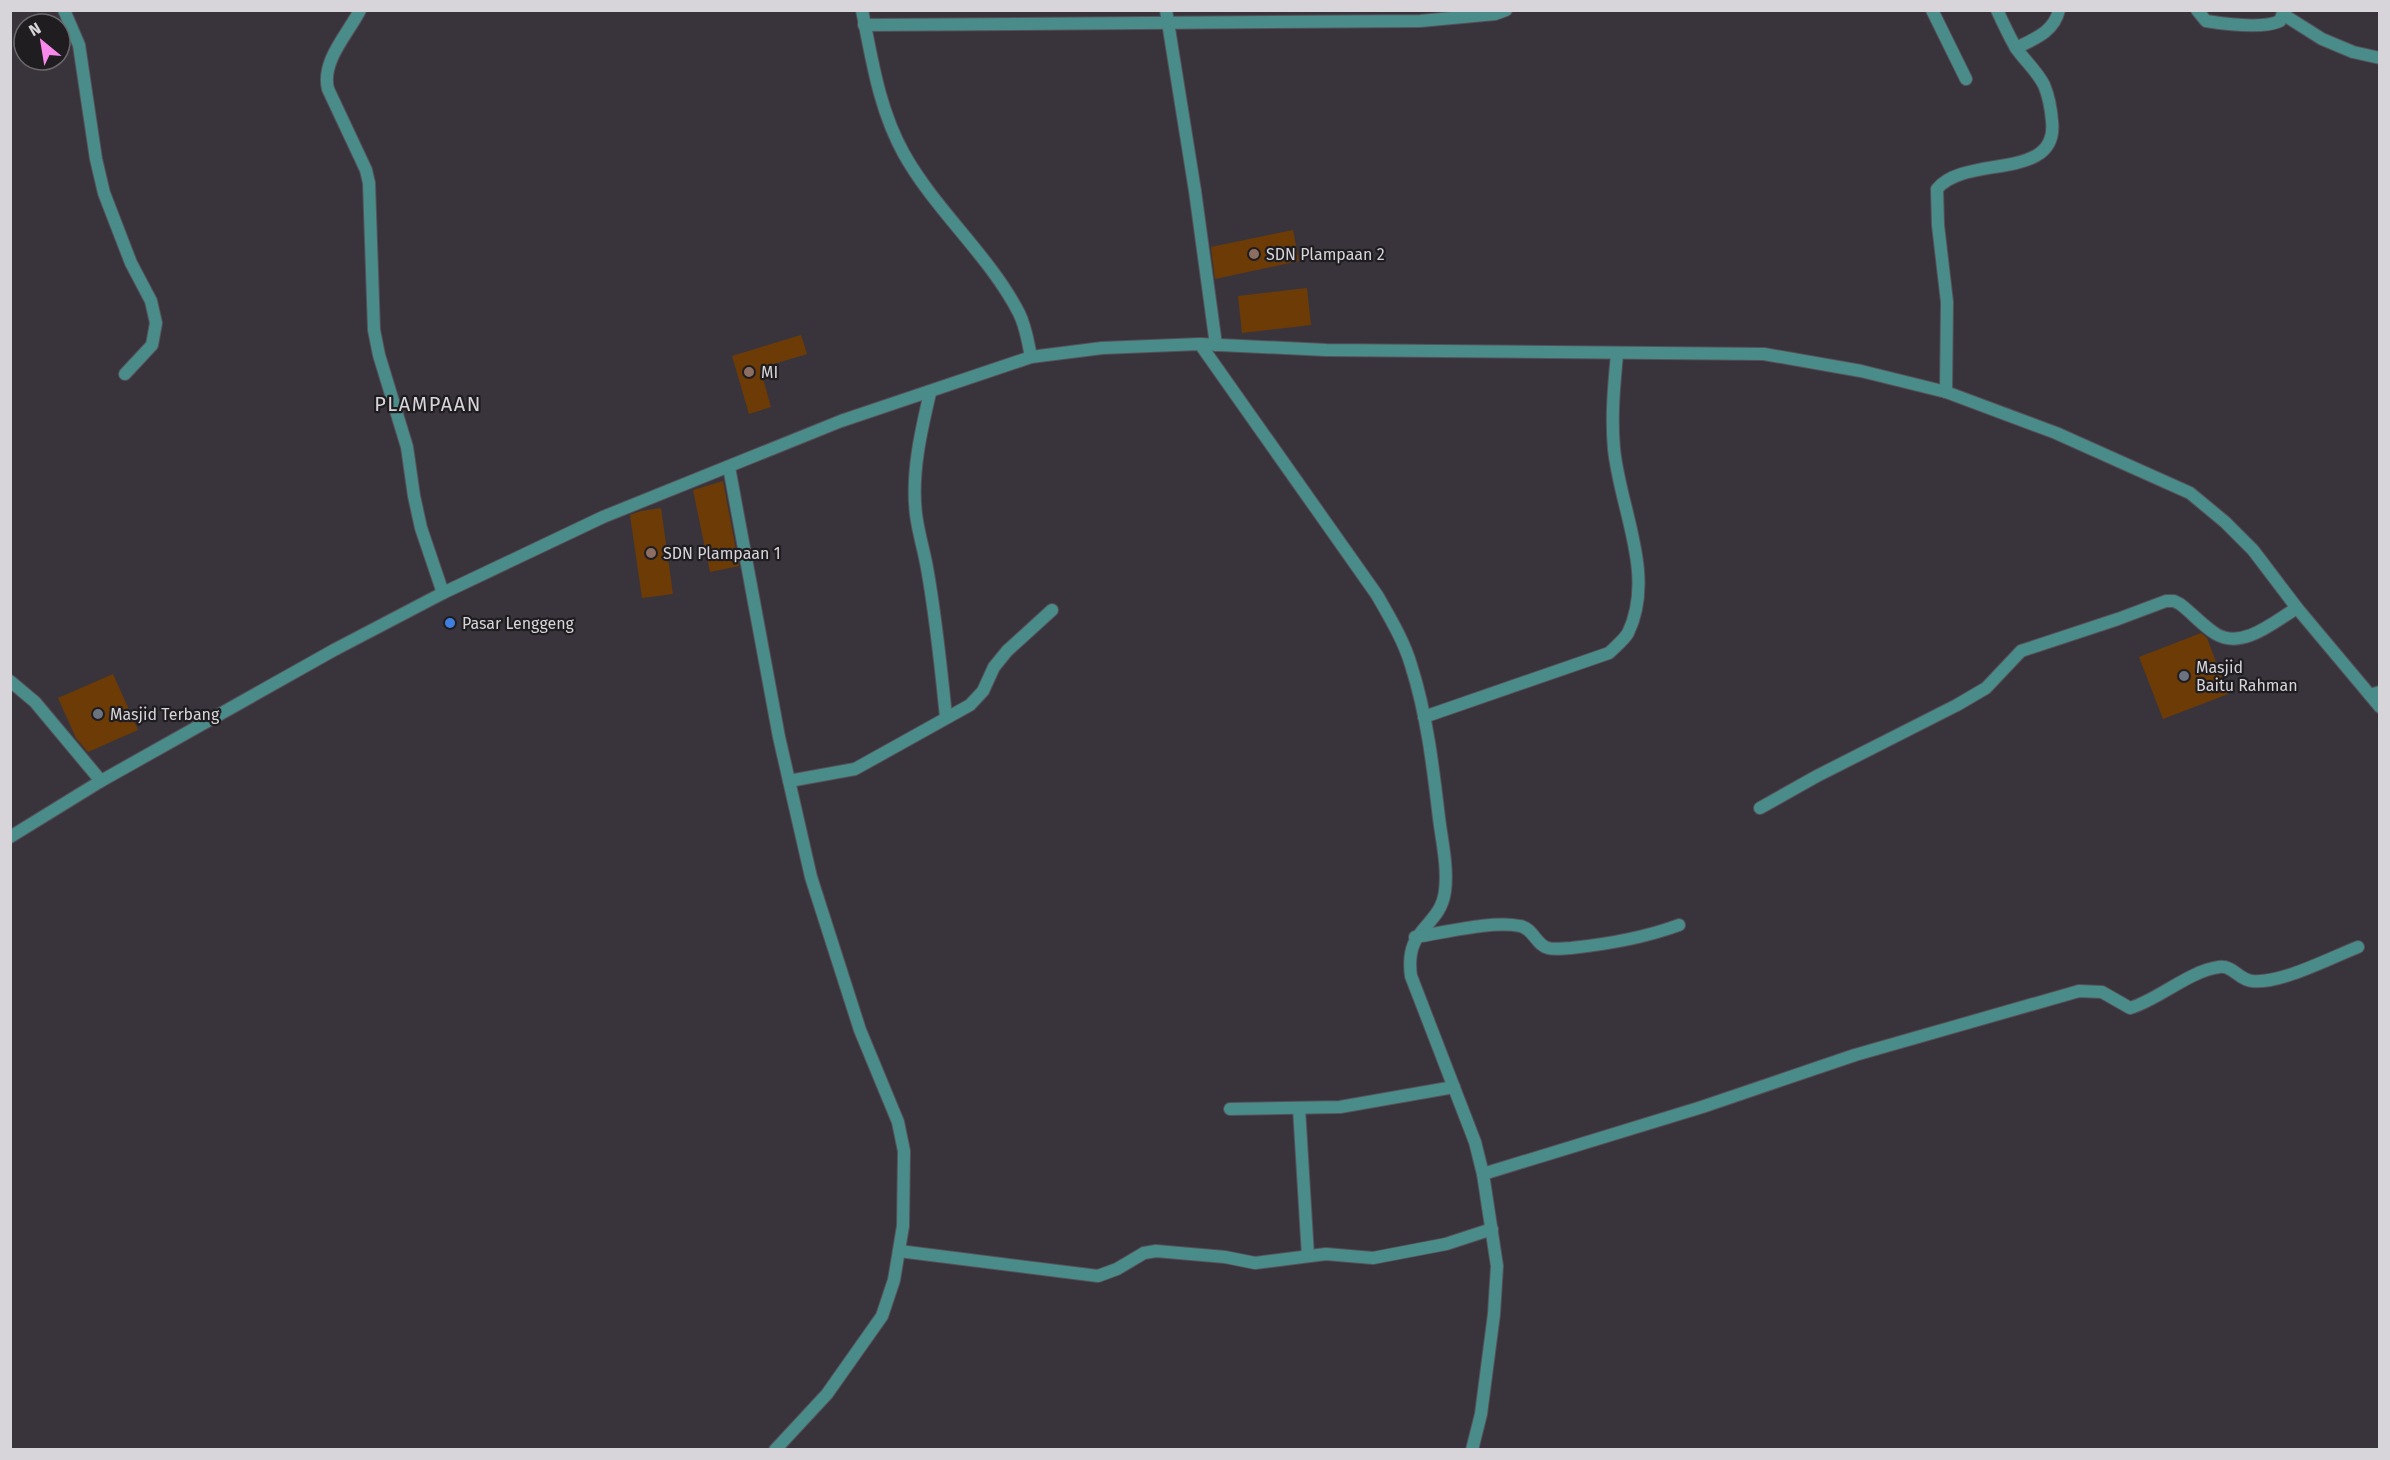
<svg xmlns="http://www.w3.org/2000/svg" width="2390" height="1460" font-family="'Fira Sans',sans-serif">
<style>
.building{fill:#6d3b06}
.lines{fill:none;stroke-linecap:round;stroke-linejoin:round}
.minor-casing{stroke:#565158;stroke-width:14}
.tertiary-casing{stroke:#565158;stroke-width:14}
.minor{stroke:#4a8c8a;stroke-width:12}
.tertiary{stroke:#4a8c8a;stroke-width:12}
.education-dot{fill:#8d6e63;stroke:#1f1d20;stroke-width:2}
.shop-dot{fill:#3f7fe0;stroke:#1f1d20;stroke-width:2}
.worship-dot{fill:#6b7280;stroke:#1f1d20;stroke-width:2}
.labels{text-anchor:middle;stroke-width:4.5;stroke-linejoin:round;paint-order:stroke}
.poi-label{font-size:16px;fill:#d8d5da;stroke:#1f1d20;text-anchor:start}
.quarter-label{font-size:20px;letter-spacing:1.5px;fill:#d8d5da;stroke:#1f1d20}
</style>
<rect width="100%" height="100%" fill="#39343c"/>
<g class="building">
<polygon points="1293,230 1299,261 1215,279 1211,247"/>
<polygon points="1307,288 1311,325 1242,333 1238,296"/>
<polygon points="801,335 807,354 760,368 771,407 749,414 732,356"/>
<polygon points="723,481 739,566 710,572 693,490"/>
<polygon points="661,508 673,594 642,598 630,515 641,511"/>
<polygon points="2201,633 2207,638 2228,694 2163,719 2139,657"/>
<polygon points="113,674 138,730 88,752 76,738 58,698"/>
</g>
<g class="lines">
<defs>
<g id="minor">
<polyline points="64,10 79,45 96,159 104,193 131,263 151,301 156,323 152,345 125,374"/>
<path d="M360 10C348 34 321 61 328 89L366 170 369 183 374 330 379 355 407 447 414 496 421 528 443 593"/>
<path d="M862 10C872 60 879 109 904 154 936 211 989 255 1019 313 1026 327 1028 342 1031 357"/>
<polyline points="1166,10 1195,191 1216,345"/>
<polyline points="1932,10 1966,79"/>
<path d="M2197 10 2206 21C2225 24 2263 29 2280 21L2284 10"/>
<polyline points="2284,15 2322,39 2353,52 2380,58"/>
<polyline points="864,25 1420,21 1495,14 1506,10"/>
<path d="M2016 48C2034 39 2054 32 2059 10"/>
<path d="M1200 344 1377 595C1390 618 1404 641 1411 665 1427 715 1433 767 1439 818 1442 842 1448 867 1445 891 1440 929 1404 926 1411 976L1475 1142 1483 1174 1497 1266 1494 1314 1481 1414 1472 1450"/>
<path d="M1946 392 1947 302 1938 225 1937 189C1965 154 2059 182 2052 121 2051 108 2049 97 2044 85 2037 71 2025 61 2016 48 2009 36 2003 23 1997 10"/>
<path d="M930 393C921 431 911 474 916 514 918 532 924 550 927 568 936 617 941 668 946 717"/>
<polyline points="729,467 779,737 811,877 860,1030 898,1122 904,1151 903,1226 894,1280 882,1316 827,1394 775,1450"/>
<polyline points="10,681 35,702 101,781"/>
<polyline points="2370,695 2380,692"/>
<path d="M1424 717 1609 653C1615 647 1624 640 1628 633 1656 575 1620 509 1614 449 1611 417 1614 386 1617 354"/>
<polyline points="789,781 855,769 970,705 983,691 994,667 1007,651 1052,610"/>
<path d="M1760 808 1817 776 1957 705 1986 688 2021 651 2118 619 2166 601H2174L2180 604C2192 613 2203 626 2216 634 2243 650 2275 621 2297 608"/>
<path d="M1415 937C1444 933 1492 920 1520 926 1533 928 1536 945 1548 948 1555 950 1564 948 1571 948 1609 944 1644 938 1679 925"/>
<polyline points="1299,1108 1308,1256"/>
<polyline points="1230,1109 1340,1107 1454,1087"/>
<path d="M1483 1174 1702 1107 1855 1055 2079 991 2102 992 2130 1008C2158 1000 2189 971 2219 967 2233 965 2239 980 2252 981 2281 984 2330 958 2358 947"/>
<polyline points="899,1251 1098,1276 1117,1269 1144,1253 1156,1251 1225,1257 1255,1263 1326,1254 1373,1258 1446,1244 1492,1229"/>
</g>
<polyline id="tertiary" points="10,837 101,781 334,650 443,593 603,517 841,421 1031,357 1102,348 1200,344 1326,350 1764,354 1861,371 1946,392 2056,433 2190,493 2225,522 2253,550 2297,608 2380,707"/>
</defs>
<use href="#minor" class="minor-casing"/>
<use href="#tertiary" class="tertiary-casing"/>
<use href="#minor" class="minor"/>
<use href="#tertiary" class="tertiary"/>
</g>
<g class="education-dot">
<circle cx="1254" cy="254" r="6"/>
<circle cx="749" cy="372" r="6"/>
<circle cx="651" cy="553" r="6"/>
</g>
<circle class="shop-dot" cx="450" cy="623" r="6"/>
<g class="worship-dot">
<circle cx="2184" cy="676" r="6"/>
<circle cx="98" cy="714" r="6"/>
</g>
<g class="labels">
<g class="poi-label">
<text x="1266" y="260">SDN Plampaan 2</text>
<text x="761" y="378">MI</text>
<text x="663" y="559">SDN Plampaan 1</text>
<text x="462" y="629">Pasar Lenggeng</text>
<text x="2196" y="673">Masjid<tspan x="2196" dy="18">Baitu Rahman</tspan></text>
<text x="110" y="720">Masjid Terbang</text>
</g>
<g class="quarter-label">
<text x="428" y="411">PLAMPAAN</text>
</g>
</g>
<rect width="2390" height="1460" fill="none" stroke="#d8d5da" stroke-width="24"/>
<g transform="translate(42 42) rotate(330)"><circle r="28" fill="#1f1d20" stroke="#69676a" stroke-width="1.5"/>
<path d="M0-4.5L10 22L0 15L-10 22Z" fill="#f888eb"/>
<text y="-9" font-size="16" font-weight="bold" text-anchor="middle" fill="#d8d5da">N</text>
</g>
</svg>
